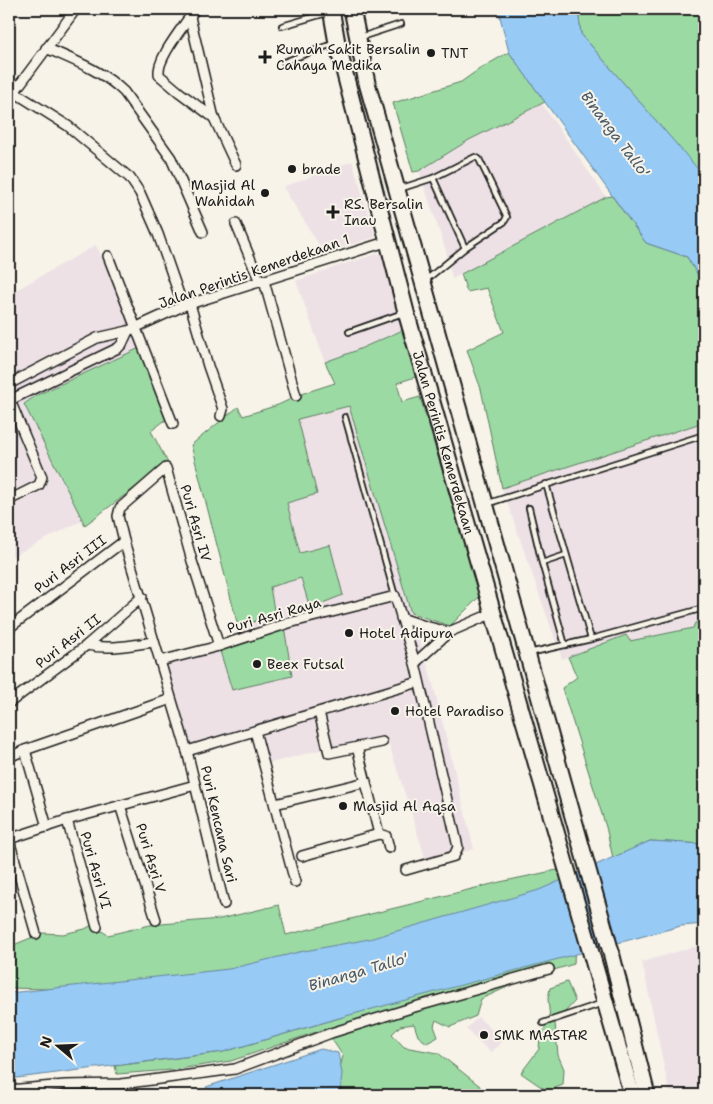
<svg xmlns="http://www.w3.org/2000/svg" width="713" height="1104" font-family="'Shantell Sans',sans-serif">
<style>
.built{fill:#ede1e6}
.green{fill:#9cdaa3;stroke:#5c7b60}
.water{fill:#97caf4;stroke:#66849e}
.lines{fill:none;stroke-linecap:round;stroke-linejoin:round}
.lane-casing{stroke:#1c1c1c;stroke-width:8}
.street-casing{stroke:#1c1c1c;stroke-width:12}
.highway-casing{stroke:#1c1c1c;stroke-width:19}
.lane{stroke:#f7f3e8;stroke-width:4.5}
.street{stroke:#f7f3e8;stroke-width:9}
.highway{stroke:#f7f3e8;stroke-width:15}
.poi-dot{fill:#1c1c1c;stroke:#f7f3e8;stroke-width:2}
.labels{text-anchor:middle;stroke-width:4;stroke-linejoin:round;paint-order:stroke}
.poi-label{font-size:14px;fill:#1c1c1c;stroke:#f7f3e8;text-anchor:start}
.street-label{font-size:14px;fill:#1c1c1c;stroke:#f7f3e8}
.water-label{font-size:15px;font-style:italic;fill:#475968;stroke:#f7f3e8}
</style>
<rect width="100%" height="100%" fill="#f7f3e8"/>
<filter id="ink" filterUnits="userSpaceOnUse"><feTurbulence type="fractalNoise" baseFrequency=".02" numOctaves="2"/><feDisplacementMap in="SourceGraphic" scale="10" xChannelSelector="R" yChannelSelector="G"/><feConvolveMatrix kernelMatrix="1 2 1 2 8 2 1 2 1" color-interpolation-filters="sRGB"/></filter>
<g filter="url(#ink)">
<g class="built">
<polygon points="542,104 606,197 452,279 446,251 419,171 469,140"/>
<polygon points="352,161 376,237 324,253 283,187"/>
<polygon points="96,245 144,346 37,395 24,404 83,520 9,558 9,294"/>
<polygon points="383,252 403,330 355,351 325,362 296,281 338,266"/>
<polygon points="350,406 433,684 474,849 427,863 388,741 335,746 267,764 259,736 183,757 155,659 241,635 238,626 275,616 269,587 301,578 300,553 287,502 298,424 298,419"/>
<polygon points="704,422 704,621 695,623 693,628 630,641 626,635 562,659 502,488"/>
<polygon points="704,944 704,1095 670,1095 642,962"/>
<polygon points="478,1017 503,1040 491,1053 466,1029"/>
</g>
<g class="green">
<polygon points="578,9 704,9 704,177 581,34"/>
<polygon points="509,52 545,102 469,140 419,171 413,172 393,103 461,82 478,70"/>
<polygon points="612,196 646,243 687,257 704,285 704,422 502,488 481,389 467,350 504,332 487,288 467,292 461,274 606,197"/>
<polygon points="403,330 418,376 397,383 402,402 420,397 480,596 450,626 411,613 349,406 298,419 317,494 287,503 300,553 330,545 343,595 310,608 301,578 270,587 275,616 238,626 191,445 238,407 243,416 278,405 304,393 335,383 325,362 355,351"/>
<polygon points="144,346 172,415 151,431 168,463 85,525 24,404 37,395"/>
<polygon points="704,621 704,844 650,841 613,858 606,827 562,688 577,677 568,657 626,635 630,641 693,628 695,623"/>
<polygon points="284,626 292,676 232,690 220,651"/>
<polygon points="562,869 564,889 538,904 157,992 9,988 9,942 11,946 43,933 63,934 85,929 92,925 108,935 150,925 220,919 279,905 286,935 500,882"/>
<polygon points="575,939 574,964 527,978 481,999 476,1016 450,1027 436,1020 434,1026 438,1037 427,1043 418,1036 414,1024 400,1026 392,1034 404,1047 438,1053 480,1086 478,1095 333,1095 343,1056 325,1029 231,1061 172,1070 117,1074 115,1066 223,1052 346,1016 406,989"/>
<polygon points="567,982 575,1001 555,1023 558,1055 564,1069 563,1085 555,1088 553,1095 549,1095 550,1093 521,1073 539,1049 540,1037 550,1019 548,999 550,988"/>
</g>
<g class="water">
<polygon points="498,9 578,9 581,34 704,176 704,285 687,257 646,243 509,52"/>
<polygon points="650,841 704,844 704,924 681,926 346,1016 223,1052 9,1079 9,993 229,969 299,952 369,939 539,890"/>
<polygon points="321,1049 338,1053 342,1073 340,1095 211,1095 206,1087"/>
</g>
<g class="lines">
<defs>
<g id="lane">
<polyline points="282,26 330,12"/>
<polyline points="361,37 401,24"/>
<polyline points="284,62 335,43"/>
<polyline points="433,178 465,248"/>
<polyline points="399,189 433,178 475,157 479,159 507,217 504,222 465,248 426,280"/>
<polyline points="349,332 403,313"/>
<polyline points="345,417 395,596"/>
<polyline points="546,484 591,639"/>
<polyline points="489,503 704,435"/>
<polyline points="529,508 542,563 565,645"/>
<polyline points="542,563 566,555"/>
<polyline points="529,653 591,639 704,608"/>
<polyline points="543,1023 603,1003"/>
</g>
<g id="street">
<path d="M195 9C186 24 156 58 159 75L179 92 214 118 236 165"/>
<polyline points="190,17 214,118"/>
<path d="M46 48C73 60 103 71 124 92L171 158 203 232"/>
<polyline points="14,92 68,126 130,178 140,193 158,234 183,306"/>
<polyline points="9,99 76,9"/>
<polyline points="236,224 260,282"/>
<polyline points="108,256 173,424"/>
<polyline points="264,281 296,396"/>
<polyline points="190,304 208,366 223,409 221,416"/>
<polyline points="9,384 97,338 128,331 183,306 389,241"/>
<polyline points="9,398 42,477 39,485 9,500"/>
<polyline points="10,400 118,348 122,344 128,331"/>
<polyline points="401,618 425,626 449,632"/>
<polyline points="9,628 124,541"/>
<path d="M87 645C109 650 131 645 153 642"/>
<polyline points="219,646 192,561 166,468 120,508 118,516 124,541 187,751 224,904"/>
<polyline points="160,661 219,646 289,623 395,596 415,663 458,847 454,856 451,857 406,870"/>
<polyline points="415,663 449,632 493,613"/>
<polyline points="9,703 87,645 142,597"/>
<polyline points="319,712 329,753 382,742"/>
<polyline points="255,731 295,882"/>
<polyline points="357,747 379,834 386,836 389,848"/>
<polyline points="25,750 47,827"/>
<polyline points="187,751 419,682"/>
<polyline points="9,757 25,750 171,699"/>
<polyline points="275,804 366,782"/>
<polyline points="120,805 156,920"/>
<polyline points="67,820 97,927"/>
<polyline points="9,839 67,820 195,785"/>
<polyline points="9,840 36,934"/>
<polyline points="302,856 379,834"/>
<polyline points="9,1090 65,1085 121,1084 235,1069 331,1033 411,1008 549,969"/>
</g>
<g id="highway">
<path id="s1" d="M331 9 337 43 406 312 632 1095"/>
<polyline points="352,9 367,83 611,952 647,1095"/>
</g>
</defs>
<use href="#lane" class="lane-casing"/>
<use href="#street" class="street-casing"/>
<use href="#highway" class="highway-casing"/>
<use href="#lane" class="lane"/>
<use href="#street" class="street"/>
<use href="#highway" class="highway"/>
</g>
</g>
<g class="poi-dot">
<circle cx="431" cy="53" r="5"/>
<path d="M262.5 49.5h5v5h5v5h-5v5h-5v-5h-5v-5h5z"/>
<circle cx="292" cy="169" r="5"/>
<circle cx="265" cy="193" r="5"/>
<path d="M330.5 204.5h5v5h5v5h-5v5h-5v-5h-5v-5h5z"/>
<circle cx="349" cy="633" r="5"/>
<circle cx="257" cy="664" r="5"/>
<circle cx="395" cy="711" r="5"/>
<circle cx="343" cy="806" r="5"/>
<circle cx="484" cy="1035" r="5"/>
</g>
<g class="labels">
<g class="poi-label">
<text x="276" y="54">Rumah Sakit Bersalin<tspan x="276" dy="16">Cahaya Medika</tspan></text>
<text x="441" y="58">TNT</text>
<text x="302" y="174">brade</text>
<text x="255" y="190" text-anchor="end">Masjid Al<tspan x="255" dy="16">Wahidah</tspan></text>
<text x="344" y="209">RS. Bersalin<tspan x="344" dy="16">Inau</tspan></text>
<text x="359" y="638">Hotel Adipura</text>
<text x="267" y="669">Beex Futsal</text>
<text x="405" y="716">Hotel Paradiso</text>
<text x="353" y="811">Masjid Al Aqsa</text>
<text x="494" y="1040">SMK MASTAR</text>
</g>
<g class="street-label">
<text transform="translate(254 271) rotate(-19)" y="5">Jalan Perintis Kemerdekaan 1</text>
<text dy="5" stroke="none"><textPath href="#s1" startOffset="448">Jalan Perintis Kemerdekaan</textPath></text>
<text transform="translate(196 523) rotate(74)" y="5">Puri Asri IV</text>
<text transform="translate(70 564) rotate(-37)" y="5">Puri Asri III</text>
<text transform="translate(274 615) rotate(-16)" y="5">Puri Asri Raya</text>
<text transform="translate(68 641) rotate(-38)" y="5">Puri Asri II</text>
<text transform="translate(219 824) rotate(77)" y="5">Puri Kencana Sari</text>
<text transform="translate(151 858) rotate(73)" y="5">Puri Asri V</text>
<text transform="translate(96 870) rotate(74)" y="5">Puri Asri VI</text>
</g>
<g class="water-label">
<text transform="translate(615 134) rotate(53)" y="5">Binanga Tallo'</text>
<text transform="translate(358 972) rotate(-16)" y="5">Binanga Tallo'</text>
</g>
</g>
<rect width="713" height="1104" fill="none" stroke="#f7f3e8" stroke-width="30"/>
<rect x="15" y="15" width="683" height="1074" fill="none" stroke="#1c1c1c" stroke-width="2" filter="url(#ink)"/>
<g transform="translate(58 1046) rotate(289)" stroke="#f7f3e8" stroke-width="4" paint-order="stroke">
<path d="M0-4L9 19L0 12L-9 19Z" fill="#1c1c1c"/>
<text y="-8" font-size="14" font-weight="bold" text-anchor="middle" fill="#1c1c1c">N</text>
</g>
</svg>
